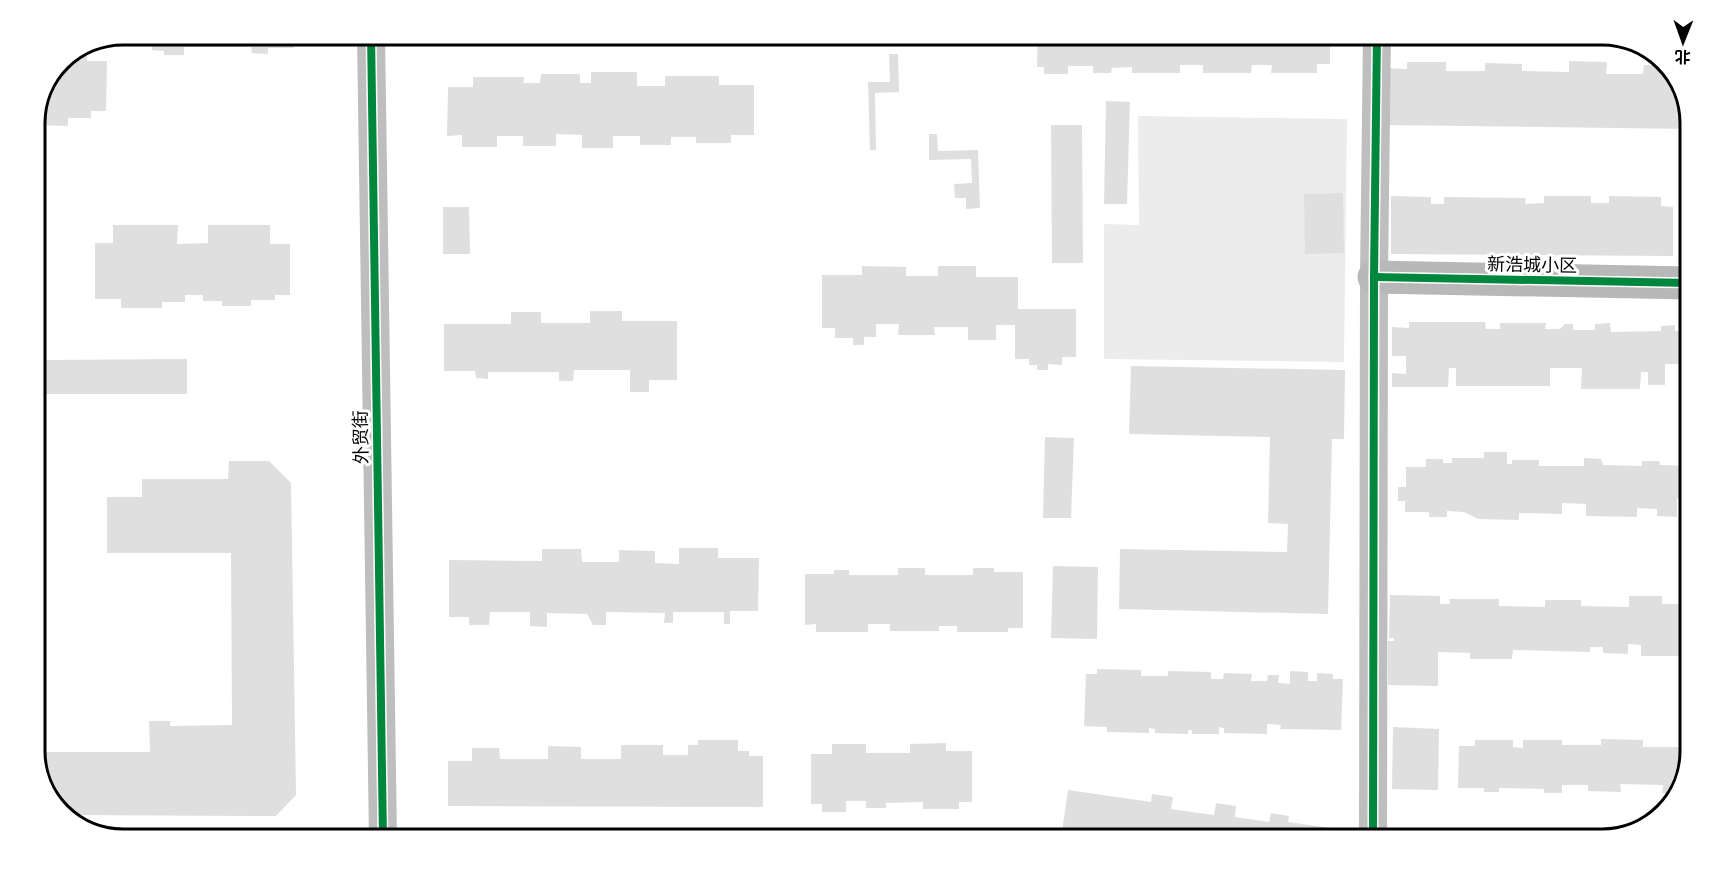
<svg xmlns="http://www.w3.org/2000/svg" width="1725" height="874" font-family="Figtree,'Noto Sans SC',sans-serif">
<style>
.green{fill:#ececec}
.building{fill:#dfdfdf}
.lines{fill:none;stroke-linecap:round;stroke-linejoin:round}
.street{stroke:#bebebe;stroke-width:28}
.secondary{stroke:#b8b8b8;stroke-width:33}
.cycleway-casing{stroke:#fff;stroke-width:11}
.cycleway{stroke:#00873e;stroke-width:8}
.labels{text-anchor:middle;stroke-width:6;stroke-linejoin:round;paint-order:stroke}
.street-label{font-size:18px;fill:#000;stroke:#fff}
.rim{fill:none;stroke:#000;stroke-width:3}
</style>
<rect width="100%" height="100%" fill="#fff"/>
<polygon class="green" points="1138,116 1347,119 1344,362 1104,359 1104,224 1139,225"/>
<g class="building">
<polygon points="152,34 294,34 294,48 268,48 268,54 252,53 251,47 184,47 184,55 164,55 164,51 152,50"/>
<polygon points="1038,34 1330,34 1330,64 1317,64 1317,73 1271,73 1272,65 1252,65 1251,73 1203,73 1203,65 1180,65 1180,73 1132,73 1132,67 1112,68 1111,73 1093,73 1093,66 1068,66 1068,74 1044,74 1044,67 1037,67"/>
<polygon points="87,49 87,61 107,61 106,111 91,111 91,118 68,118 68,126 35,125 35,118 61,60"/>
<polygon points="889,54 898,54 899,92 875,93 876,150 870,150 868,82 890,82"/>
<polygon points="1569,61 1607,62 1606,74 1643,74 1644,65 1666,65 1675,74 1690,118 1690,129 1385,125 1386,68 1407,69 1407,62 1446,62 1446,71 1485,71 1485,63 1522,64 1522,71 1569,72"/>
<polygon points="591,72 637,72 637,86 665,86 665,76 719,76 719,85 754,85 754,135 731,135 731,143 696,143 696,137 671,137 671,145 640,145 640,136 613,136 613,148 582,148 582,135 556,134 556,146 523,146 523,136 497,136 497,147 462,147 462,135 447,136 448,87 473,87 473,77 524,77 523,83 540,83 541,74 580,74 580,83 591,83"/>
<polygon points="1106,101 1130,102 1127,204 1104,204"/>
<polygon points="1051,125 1082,125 1083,263 1052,263"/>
<polygon points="929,134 937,134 938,151 978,150 980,208 966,209 966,198 955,198 954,184 972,183 971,159 929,160"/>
<polygon points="1343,193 1344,253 1305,254 1304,194"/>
<polygon points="1391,196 1431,197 1431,204 1444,204 1444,197 1526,198 1525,204 1544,203 1544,196 1591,196 1591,203 1609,203 1609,196 1661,197 1661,206 1673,207 1673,256 1391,254"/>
<polygon points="443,207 469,207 470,254 443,254"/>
<polygon points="113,225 178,225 177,244 208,243 208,225 270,225 270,244 290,244 290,295 275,295 275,300 251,300 251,306 222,306 222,301 203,301 203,295 185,295 185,302 162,302 162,308 121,308 121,299 95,299 95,243 113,243"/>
<polygon points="862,266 906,267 906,276 938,276 938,266 976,266 976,277 1018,277 1018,309 1076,309 1076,357 1062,357 1062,365 1048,364 1048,370 1037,370 1037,365 1029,365 1029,359 1015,359 1015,325 996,325 996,340 968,340 968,327 934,327 935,335 898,335 899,324 876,324 876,337 864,337 864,345 853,345 853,338 835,338 835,328 822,328 822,275 862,275"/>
<polygon points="590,311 622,311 622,321 677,321 677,380 649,380 649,392 630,392 630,370 574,370 573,381 559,381 559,372 488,372 488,379 476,378 475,371 444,371 444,324 511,324 511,312 541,312 541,323 590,323"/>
<polygon points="1409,322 1485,322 1486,329 1500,329 1500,323 1546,323 1545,329 1560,329 1565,324 1573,324 1573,330 1595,330 1595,324 1610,323 1611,332 1661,331 1661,326 1675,325 1675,331 1690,331 1690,364 1665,364 1665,385 1648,385 1648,372 1641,372 1640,389 1581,389 1582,368 1550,368 1550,386 1456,386 1456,368 1449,368 1448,387 1392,387 1392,373 1406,374 1406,356 1392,356 1392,327 1409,328"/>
<polygon points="187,359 187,394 43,394 43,360"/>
<polygon points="1131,366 1345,370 1344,439 1332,439 1328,614 1119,609 1120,549 1287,552 1288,524 1268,523 1270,437 1129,434"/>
<polygon points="1045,437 1074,438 1071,518 1043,518"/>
<polygon points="1484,452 1507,452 1507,464 1512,464 1512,460 1539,460 1539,466 1584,466 1584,458 1601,459 1603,465 1642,466 1642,461 1659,461 1660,465 1690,466 1690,499 1677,498 1677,517 1657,516 1657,509 1637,508 1637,517 1586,516 1586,504 1562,503 1562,514 1519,513 1519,520 1478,519 1464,512 1447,511 1447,517 1429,517 1429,512 1405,512 1405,501 1398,501 1398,487 1406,487 1406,467 1426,467 1426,459 1443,459 1443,463 1452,463 1452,458 1484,458"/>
<polygon points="229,461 269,461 291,483 296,795 276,816 67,815 50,800 35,757 35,752 150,752 149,721 170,721 170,726 232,725 231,553 107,553 107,497 142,497 142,479 228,479"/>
<polygon points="679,548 718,548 718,558 759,558 758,611 730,611 730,624 724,624 724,612 673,612 673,623 664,623 665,613 606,612 606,625 593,625 587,614 547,613 547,627 530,626 530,612 490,612 489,625 469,625 469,617 449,617 449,560 542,561 542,549 581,549 582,562 619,562 619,550 655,551 655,563 679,564"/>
<polygon points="1053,566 1098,567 1097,639 1051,638"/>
<polygon points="898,568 925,568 925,575 973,575 973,568 994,568 994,572 1023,572 1023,628 1008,628 1008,632 957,632 957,626 939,626 939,631 890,631 890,624 868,624 868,632 816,632 816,624 805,625 805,574 834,574 834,570 849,570 849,575 898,575"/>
<polygon points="1390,595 1440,596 1440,604 1450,604 1449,599 1499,599 1499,606 1545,607 1545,600 1581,600 1581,606 1629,607 1629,596 1662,596 1662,604 1690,604 1690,656 1641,656 1641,645 1628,644 1628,654 1603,653 1603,647 1590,647 1590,652 1513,650 1512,659 1470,659 1470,653 1438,652 1438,686 1388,685 1388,641 1394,641 1394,638 1389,638"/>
<polygon points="1097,669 1141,670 1141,676 1168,676 1168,671 1211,672 1211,679 1223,679 1224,673 1252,674 1251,681 1267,681 1268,675 1279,675 1278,683 1290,684 1290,671 1308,672 1308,681 1317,681 1317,673 1333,674 1333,679 1343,679 1341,730 1280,729 1281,725 1267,724 1267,734 1224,733 1224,728 1219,727 1219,734 1192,734 1192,730 1188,730 1188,734 1155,733 1155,729 1149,728 1149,733 1107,732 1107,727 1084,726 1086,674 1097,674"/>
<polygon points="1393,727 1439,729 1438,790 1392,789"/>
<polygon points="1601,739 1643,740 1643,747 1685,747 1685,740 1690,740 1690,751 1681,790 1679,793 1662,793 1663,785 1620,784 1621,792 1588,791 1588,785 1562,785 1562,793 1544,793 1544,789 1499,788 1499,792 1484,792 1484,788 1458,788 1459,746 1475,746 1475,740 1513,740 1513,747 1523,748 1523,740 1562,740 1562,745 1601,745"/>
<polygon points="698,740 738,740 738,751 749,751 749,756 763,756 763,807 448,806 448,761 472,761 472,748 499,748 500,759 548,759 548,746 581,747 581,759 621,759 621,745 663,745 663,755 688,755 688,745 698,745"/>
<polygon points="946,743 946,751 972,751 972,802 959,802 959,809 923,809 923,802 886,803 886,808 866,808 866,801 846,801 846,812 822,812 822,804 811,804 811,754 832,754 832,744 866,744 866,753 910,753 910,744"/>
<polygon points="1068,790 1151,802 1152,794 1173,797 1171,809 1214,815 1216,803 1236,806 1235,817 1269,822 1271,813 1289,816 1288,822 1331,828 1329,839 1124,839 1103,836 1102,839 1061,839"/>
<polygon points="1410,830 1426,832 1425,839 1386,839 1387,834 1408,837"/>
<polygon points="1435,832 1480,838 1480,839 1433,839"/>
</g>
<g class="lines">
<g class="street">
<polyline points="371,34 383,839"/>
<polyline points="1373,839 1374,277 1377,34"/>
</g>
<polyline class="secondary" points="1374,277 1690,283"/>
<defs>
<g id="cycleway">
<polyline points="371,34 383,839"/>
<polyline points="1374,277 1690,283"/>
<polyline points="1373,839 1374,277 1377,34"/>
</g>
</defs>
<use href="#cycleway" class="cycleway-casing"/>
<use href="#cycleway" class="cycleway"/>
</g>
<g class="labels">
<g class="street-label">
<text transform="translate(1532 265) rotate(1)" y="6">新浩城小区</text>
<text transform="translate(361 437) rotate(-91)" y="6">外贸街</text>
</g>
</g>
<path d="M0 0H1725V874H0ZM123 45H1602A78 78 0 0 1 1680 123V751A78 78 0 0 1 1602 829H123A78 78 0 0 1 45 751V123A78 78 0 0 1 123 45Z" fill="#fff" fill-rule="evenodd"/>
<path class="rim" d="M123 45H1602A78 78 0 0 1 1680 123V751A78 78 0 0 1 1602 829H123A78 78 0 0 1 45 751V123A78 78 0 0 1 123 45Z"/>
<g transform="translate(1683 42) rotate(181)" stroke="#ffffff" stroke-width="4.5" paint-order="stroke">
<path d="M0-4.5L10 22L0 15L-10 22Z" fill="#000000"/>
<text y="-9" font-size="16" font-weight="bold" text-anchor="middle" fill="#000000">北</text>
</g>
</svg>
